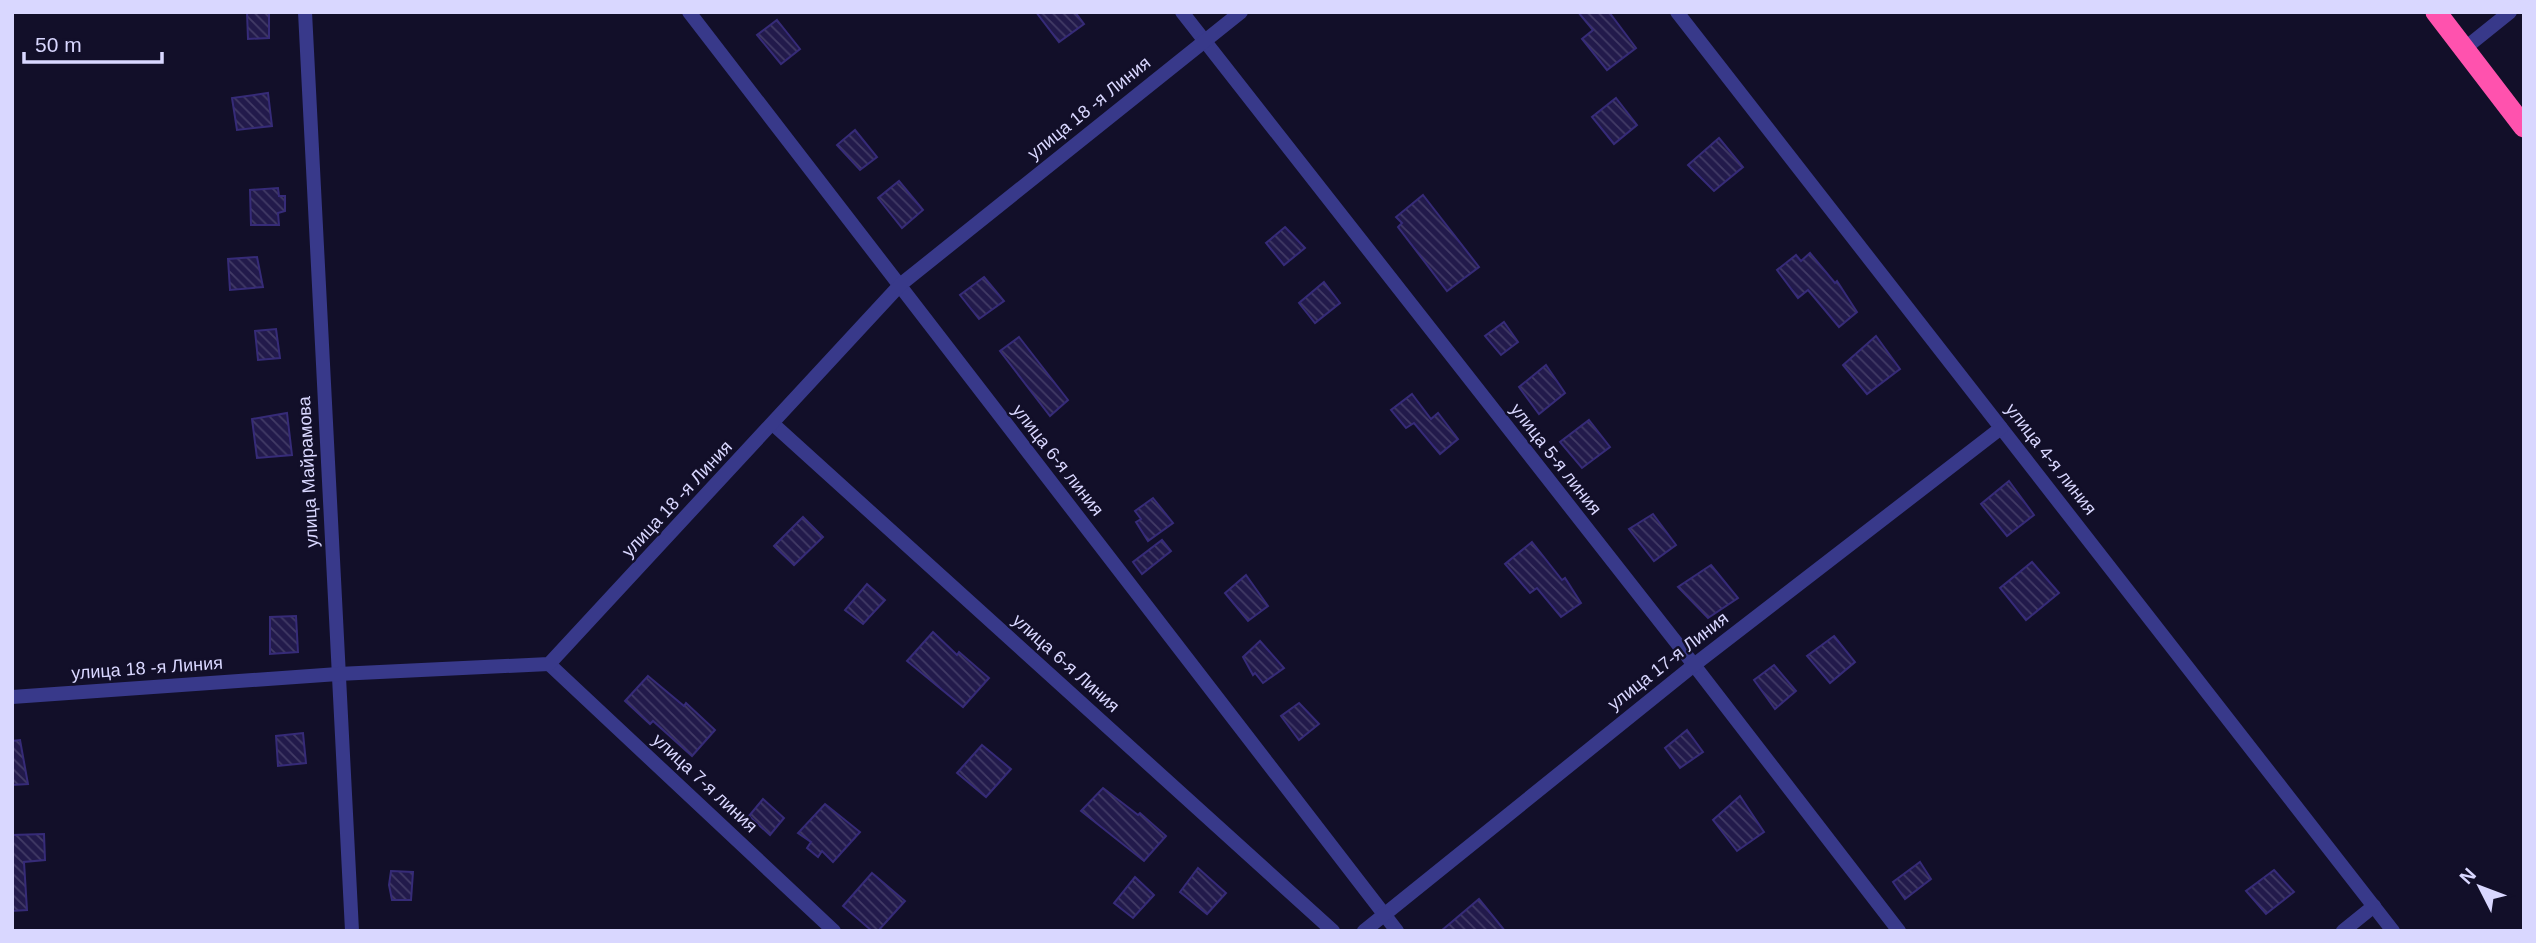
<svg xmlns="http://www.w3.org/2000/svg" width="2536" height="943" font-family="Arial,sans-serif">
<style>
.building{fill:url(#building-back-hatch);stroke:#362b78;stroke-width:2}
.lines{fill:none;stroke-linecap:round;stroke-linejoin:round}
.street{stroke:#38398a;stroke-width:14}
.highway{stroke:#ff52ae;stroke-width:21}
.labels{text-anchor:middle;stroke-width:5;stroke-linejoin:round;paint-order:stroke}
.street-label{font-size:18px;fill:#d9d7ff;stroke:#120f29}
</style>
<defs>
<pattern id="building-back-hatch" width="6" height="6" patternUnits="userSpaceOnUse" patternTransform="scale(1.75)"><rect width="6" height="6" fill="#221a4b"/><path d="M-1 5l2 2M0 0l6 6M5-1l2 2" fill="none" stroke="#423b66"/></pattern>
</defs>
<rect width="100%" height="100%" fill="#120f29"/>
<g class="building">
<polygon points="247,12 269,12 269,38 248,39"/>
<polygon points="1036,12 1075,12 1084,24 1059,42"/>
<polygon points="1578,12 1609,12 1636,48 1607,70 1582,39 1593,30"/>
<polygon points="777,20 800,49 781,64 757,35"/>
<polygon points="268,93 272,126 237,130 232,98"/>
<polygon points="1616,98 1637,125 1614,144 1592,117"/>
<polygon points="855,130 877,157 860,170 837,145"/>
<polygon points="1719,138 1743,167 1714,191 1688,165"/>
<polygon points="899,181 923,210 902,228 878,198"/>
<polygon points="278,188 279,196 285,196 285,211 278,213 279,225 251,225 250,190"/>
<polygon points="1423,195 1479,267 1447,291 1398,227 1402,223 1396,217"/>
<polygon points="1285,227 1305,248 1284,265 1266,243"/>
<polygon points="1810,253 1835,283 1837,281 1857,312 1839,327 1808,290 1798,298 1777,270 1796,255 1801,261"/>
<polygon points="257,257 263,287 230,290 228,259"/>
<polygon points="984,277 1004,301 979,319 960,295"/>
<polygon points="1324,282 1340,303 1315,323 1299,303"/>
<polygon points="1504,322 1518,342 1501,355 1485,336"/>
<polygon points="276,329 280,358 258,360 255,331"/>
<polygon points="1876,336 1900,369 1867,394 1843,365"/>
<polygon points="1019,337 1068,400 1050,416 1000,351"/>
<polygon points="1546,365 1565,393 1539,414 1519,387"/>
<polygon points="1412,394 1431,419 1438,413 1458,439 1440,454 1414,423 1406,428 1391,410"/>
<polygon points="287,413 292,455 257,458 252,419"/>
<polygon points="1589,420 1610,447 1582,468 1560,442"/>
<polygon points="2009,481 2034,515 2007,536 1981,504"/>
<polygon points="1153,498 1173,523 1148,541 1136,522 1141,519 1135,511"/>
<polygon points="1653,514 1676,545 1654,561 1629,529"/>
<polygon points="803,517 823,537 794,565 774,546"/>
<polygon points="1162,540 1171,551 1142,574 1133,562"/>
<polygon points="1532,542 1562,580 1565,578 1581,603 1561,617 1537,588 1530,593 1505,564"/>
<polygon points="2032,562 2059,593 2026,620 2000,588"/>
<polygon points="1711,565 1738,598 1708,618 1678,587"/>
<polygon points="1246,575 1268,606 1248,621 1225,593"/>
<polygon points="867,584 885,600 863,624 845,610"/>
<polygon points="296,616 298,652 270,654 270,617"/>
<polygon points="933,632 957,655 959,652 989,678 963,707 907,661"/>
<polygon points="1834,636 1855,662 1830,683 1807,656"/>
<polygon points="1260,641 1284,668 1263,683 1255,673 1253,675 1243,657"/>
<polygon points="1774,665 1796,691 1775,709 1754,680"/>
<polygon points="648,676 684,706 686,703 715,730 692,756 653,721 650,724 625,701"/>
<polygon points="1299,703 1319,724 1299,740 1281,716"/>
<polygon points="1687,730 1703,752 1680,768 1665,748"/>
<polygon points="303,733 306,763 278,766 276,736"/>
<polygon points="20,740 28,784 12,785 12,741"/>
<polygon points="982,745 1011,769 986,797 957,773"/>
<polygon points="1103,788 1138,815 1140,813 1166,836 1144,861 1081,811"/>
<polygon points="1740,796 1764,832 1737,851 1713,820"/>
<polygon points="763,799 784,818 770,835 749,816"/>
<polygon points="825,804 860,832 833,862 822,851 818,857 807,848 811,842 798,833"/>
<polygon points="44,834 45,860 24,862 27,910 12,911 12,835"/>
<polygon points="1920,862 1931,879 1905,899 1893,882"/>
<polygon points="1198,868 1226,893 1207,914 1180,892"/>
<polygon points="2274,870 2294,892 2266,914 2246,891"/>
<polygon points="391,871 413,872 411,900 392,900 389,885"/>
<polygon points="872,873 905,901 878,931 872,931 843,906"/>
<polygon points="1135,877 1154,895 1133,918 1114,903"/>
<polygon points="1479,899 1505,931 1441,931"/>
</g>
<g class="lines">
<g class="street">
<polyline points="305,12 352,931"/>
<polyline points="689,12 1397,931"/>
<polyline points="1182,12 1694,665 1899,931"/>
<polyline points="1677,12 2393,931"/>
<polyline points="2464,49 2510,12"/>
<polyline points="773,424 1333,931"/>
<polyline points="549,664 834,931"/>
<polyline points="12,697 338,674 549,664 900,285 1241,12"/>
<polyline points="1364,931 1694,665 2001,428"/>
<polyline points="2343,931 2374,906"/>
</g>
<polyline class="highway" points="2436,12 2524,127"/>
</g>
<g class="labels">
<g class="street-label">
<text transform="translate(1089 108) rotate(-39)" y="6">улица 18 -я Линия</text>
<text transform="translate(1556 459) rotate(52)" y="6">улица 5-я линия</text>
<text transform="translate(2051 459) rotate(52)" y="6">улица 4-я линия</text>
<text transform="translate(1058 460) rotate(52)" y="6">улица 6-я линия</text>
<text transform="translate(308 472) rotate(-93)" y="6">улица Майрамова</text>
<text transform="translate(677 499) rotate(-47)" y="6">улица 18 -я Линия</text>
<text transform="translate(1668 661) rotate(-38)" y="6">улица 17-я Линия</text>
<text transform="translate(1066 663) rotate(42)" y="6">улица 6-я Линия</text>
<text transform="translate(147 668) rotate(-4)" y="6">улица 18 -я Линия</text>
<text transform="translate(705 783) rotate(43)" y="6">улица 7-я линия</text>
</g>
</g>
<rect width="2536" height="943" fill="none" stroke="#d9d7ff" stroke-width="28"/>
<g transform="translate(2480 887) rotate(312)" stroke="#120f29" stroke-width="5" paint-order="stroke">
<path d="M0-5L12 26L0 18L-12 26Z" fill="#d9d7ff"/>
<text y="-10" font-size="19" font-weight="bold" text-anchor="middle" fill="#d9d7ff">N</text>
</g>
<path d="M24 52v10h138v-10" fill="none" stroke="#d9d7ff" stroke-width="3.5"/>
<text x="35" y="52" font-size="21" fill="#d9d7ff" stroke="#120f29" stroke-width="5" paint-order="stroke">50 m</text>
</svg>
